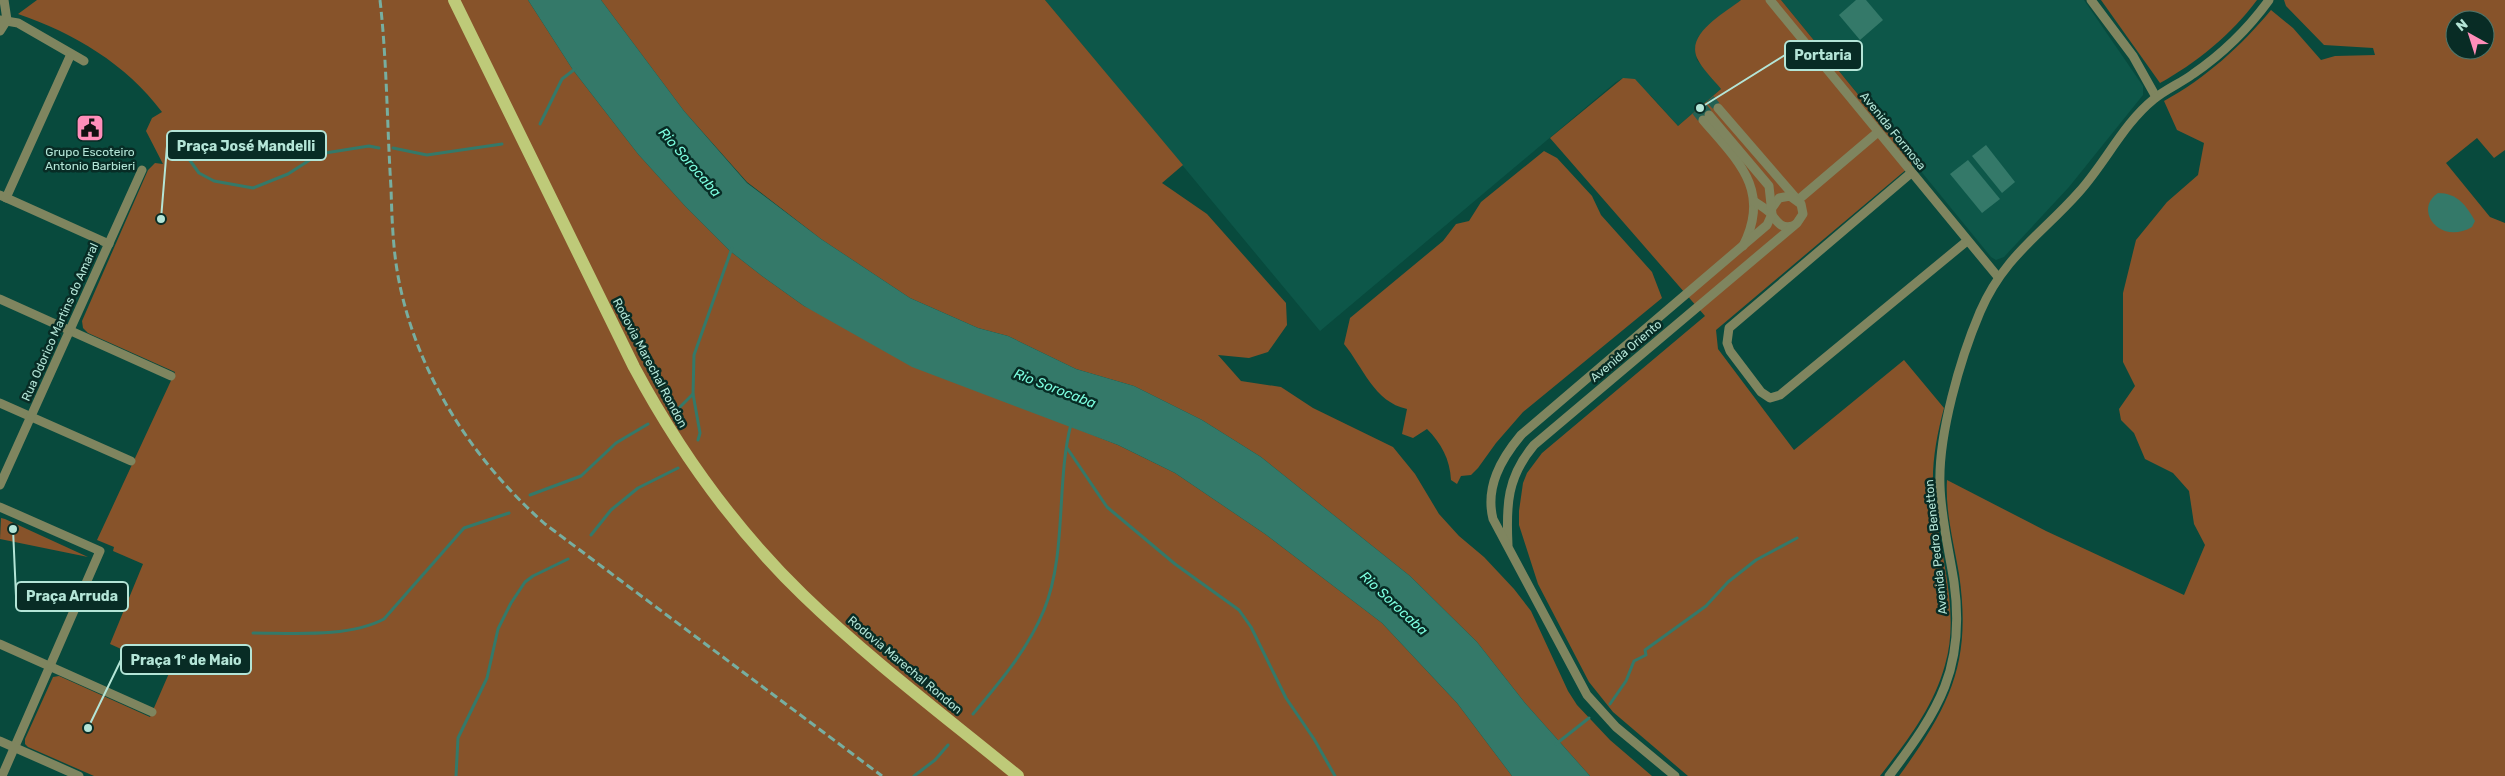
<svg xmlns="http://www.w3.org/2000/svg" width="2505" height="776" font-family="Rubik,sans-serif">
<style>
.built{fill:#0d5749}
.green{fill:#87532a;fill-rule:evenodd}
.water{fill:#347969}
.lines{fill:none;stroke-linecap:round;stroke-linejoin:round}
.stream{stroke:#347969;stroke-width:3}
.street-tunnel{stroke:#226154;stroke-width:9;stroke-dasharray:9 4.5;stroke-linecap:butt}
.street{stroke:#7f855f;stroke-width:9}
.primary{stroke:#beca79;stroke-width:12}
.rail{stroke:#77aea0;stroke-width:3;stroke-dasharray:8 4;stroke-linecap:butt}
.labels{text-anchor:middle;stroke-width:5;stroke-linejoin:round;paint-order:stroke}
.street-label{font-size:12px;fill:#b4e5d7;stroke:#082c25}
.poi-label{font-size:12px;fill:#b4e5d7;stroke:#082c25}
.water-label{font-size:14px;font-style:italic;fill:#7cfddf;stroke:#082c25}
.leader{fill:none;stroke:#b4e5d7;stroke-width:2}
.callout-dot{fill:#b4e5d7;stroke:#082c25;stroke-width:2}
.callout{fill:#082c25;stroke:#b4e5d7;stroke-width:2}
.callout-label{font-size:14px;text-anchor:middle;font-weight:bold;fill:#b4e5d7}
</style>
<rect width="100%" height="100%" fill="#084a3d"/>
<g class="built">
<polygon points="1045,0 1741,0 1698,37 1695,51 1697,60 1721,89 1678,126 1651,96 1623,78 1616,82 1320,331"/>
<polygon points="1781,0 2084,0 2143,86 2143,95 2069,187 2004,257 1996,260 1991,257"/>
</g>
<g class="green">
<path d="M37 0H528L573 70 638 154 685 206 730 251 762 276 804 306 1070 426 1118 445 1175 473 1265 534 1382 623 1457 703 1512 776H94L28 747 25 744V739L53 677 59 676 150 717 170 671 110 644 143 564 113 551 114 547 97 540 175 372 88 333 83 328 82 321 148 170 155 163 163 164 146 131 152 118 162 112C126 64 74 33 18 14Z"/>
<polygon points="601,0 1045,0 1183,165 1162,183 1207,214 1286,303 1287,325 1268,352 1249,358 1218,355 1241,381 1281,387 1313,408 1393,447 1415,474 1439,514 1459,536 1484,557 1514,589 1531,611 1568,691 1577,705 1610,740 1652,776 1590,776 1525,703 1477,642 1410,576 1261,457 1202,420 1134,386 1076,369 1008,336 978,328 910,298 821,239 747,182 684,111"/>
<path d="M1741 0H1781L1914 163 1716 330 1718 349 1794 450 1904 360 1944 408C1937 434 1932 461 1933 487 1936 545 1962 608 1945 665 1933 708 1907 741 1880 776H1688L1613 712 1589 682 1538 584 1519 525V511L1523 483 1527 473 1542 453 1705 316 1550 138 1623 78 1635 79 1678 126 1721 89C1714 80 1702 69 1697 58 1686 33 1725 13 1741 0Z"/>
<path d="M2101 0H2257C2232 34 2196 63 2160 83Z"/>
<path d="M2284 0H2505V150L2494 158 2477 138 2446 163 2490 217 2505 223V776H1899C1950 706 1972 663 1959 574 1954 544 1945 511 1947 480L2046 531 2184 595 2205 545 2194 524 2189 491 2173 473 2145 459 2134 433 2121 420 2119 409 2135 386 2123 362V293L2136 240 2167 202 2198 175 2204 143 2177 130 2164 101C2206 78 2241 46 2271 10L2293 28 2321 60 2335 56 2375 55 2373 48 2324 45 2286 6ZM2455 20H2485V50H2455Z"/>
<path d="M1544 151 1557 158 1592 196 1601 215 1652 272 1662 298 1523 412 1496 443 1478 468 1471 475 1461 476 1457 484 1451 480C1450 459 1441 443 1427 429L1413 438 1402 434 1407 409C1374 402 1363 367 1344 344L1350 318 1443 241 1456 224 1469 221 1481 202Z"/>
<polygon points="1,518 5,519 88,557 0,539"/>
</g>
<g class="water">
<polygon points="528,0 601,0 684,111 747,183 821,239 910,298 978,328 1008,336 1076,369 1134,386 1202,420 1261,457 1410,576 1477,642 1525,703 1590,776 1512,776 1457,703 1382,623 1265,534 1175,473 1118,445 912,367 804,306 762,276 730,251 685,206 638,154 573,70"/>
<polygon points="1856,0 1866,0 1883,20 1860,40 1839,15"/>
<polygon points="1986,145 2015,182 2002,193 1972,156"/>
<polygon points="1968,160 2000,199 1982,213 1950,174"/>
<path d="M2438 193C2457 193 2466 205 2475 221L2472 227C2439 246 2413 209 2438 193Z"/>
</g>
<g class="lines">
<g class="stream">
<polyline points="540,124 562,79 575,69"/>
<polyline points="184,145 186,155 199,173 214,181 253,188 288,174 319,154 369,146 379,148"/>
<polyline points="393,148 427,155 502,144"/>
<polyline points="678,409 693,394"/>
<polyline points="698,440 700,433 693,394 694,355 732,248"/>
<polyline points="1067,448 1107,507 1175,564 1239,610 1251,627 1286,698 1314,739 1335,776"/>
<polyline points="530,495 581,476 616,443 648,424"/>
<polyline points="591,535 611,510 638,488 678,468"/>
<path d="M253 633C293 633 348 638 384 619L464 528 509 513"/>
<polyline points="1610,704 1626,681 1634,661 1646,655 1645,650 1706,606 1728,582 1756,560 1797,538"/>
<path d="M973 714C1000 682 1028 649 1044 610 1067 554 1056 482 1071 424"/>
<polyline points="1556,744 1589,718"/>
<polyline points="456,776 458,738 487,678 498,629 511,603 525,582 533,576 568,559"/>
<polyline points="914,776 935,760 948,745"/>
</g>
<g class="street-tunnel">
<polyline points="1710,99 1718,108"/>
<polyline points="1702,106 1709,115"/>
<polyline points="1696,111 1703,120"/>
</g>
<g class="street">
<polyline points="1770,0 1998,277"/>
<polyline points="2091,0 2133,56 2156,97"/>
<polyline points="0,20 18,23 84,61"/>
<polyline points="0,31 7,20 4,0"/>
<polyline points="1718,108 1795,197"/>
<path d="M1703 120C1737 160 1772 190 1743 246"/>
<polyline points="1911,173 1729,328 1727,343 1730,351 1761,392 1770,398 1780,395 1967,241"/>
<polyline points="0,195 109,244"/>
<polyline points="6,198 71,54"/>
<polyline points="1798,200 1878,132"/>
<path d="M1754 201C1759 205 1767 209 1771 214 1778 222 1780 229 1793 226"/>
<polyline points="0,299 171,376"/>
<polyline points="0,403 131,461"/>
<polyline points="0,485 142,170"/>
<polyline points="0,507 100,551 2,776"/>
<path d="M1508 545C1506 505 1507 477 1534 445L1797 223 1803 214 1801 204 1790 196 1779 198 1772 208"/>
<polyline points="0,644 152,712"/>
<polyline points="0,741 79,776"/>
<path d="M1675 776 1616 727 1587 695 1493 519C1485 487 1501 459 1521 435L1767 225 1772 214 1769 186 1709 115"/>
<path d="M1889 776C1939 710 1966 668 1954 582 1949 550 1941 518 1940 486 1938 435 1960 359 1980 312 2004 256 2042 234 2079 192 2106 162 2123 124 2154 99 2166 89 2181 83 2193 74 2222 54 2248 29 2269 0"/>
</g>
<path class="primary" d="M454 0 634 367C679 451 735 529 803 595 870 660 946 717 1018 776"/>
<path class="rail" d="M380 0C387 62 387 126 391 188 392 221 393 254 400 286 420 379 474 461 545 524L882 776"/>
</g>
<defs>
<symbol id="civic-square" viewBox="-11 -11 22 22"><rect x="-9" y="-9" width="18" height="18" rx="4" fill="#ff8eba" stroke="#082c25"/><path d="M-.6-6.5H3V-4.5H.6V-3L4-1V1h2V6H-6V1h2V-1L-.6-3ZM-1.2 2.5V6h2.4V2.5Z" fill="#111"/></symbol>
</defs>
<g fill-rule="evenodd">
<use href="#civic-square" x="74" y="112" width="32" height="32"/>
</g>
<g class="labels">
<g class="street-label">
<text transform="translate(1893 131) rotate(51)" y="4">Avenida Formosa</text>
<text transform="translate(60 322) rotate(-66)" y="4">Rua Odorico Martins do Amaral</text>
<text transform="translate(1626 351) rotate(-40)" y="4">Avenida Oriento</text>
<text transform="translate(650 363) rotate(62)" y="4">Rodovia Marechal Rondon</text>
<text transform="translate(1936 547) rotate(-96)" y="4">Avenida Pedro Benetton</text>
<text transform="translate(905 665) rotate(40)" y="4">Rodovia Marechal Rondon</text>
</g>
<g class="poi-label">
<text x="90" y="156">Grupo Escoteiro<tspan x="90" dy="14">Antonio Barbieri</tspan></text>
</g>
<g class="water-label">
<text transform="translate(690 162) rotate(49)" y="5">Rio Sorocaba</text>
<text transform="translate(1055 388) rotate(21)" y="5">Rio Sorocaba</text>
<text transform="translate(1394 603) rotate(43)" y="5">Rio Sorocaba</text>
</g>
</g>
<path class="leader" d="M1700 108L1785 55M161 219L167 146M13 529L16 596M88 728L121 660"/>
<g class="callout-dot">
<circle cx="1700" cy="108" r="5"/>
<circle cx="161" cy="219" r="5"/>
<circle cx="13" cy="529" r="5"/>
<circle cx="88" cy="728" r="5"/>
</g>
<g class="callout">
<rect x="1785" y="41" width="77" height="29" rx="5"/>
<rect x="167" y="131" width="159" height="29" rx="5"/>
<rect x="16" y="582" width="112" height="29" rx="5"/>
<rect x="121" y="645" width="130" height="29" rx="5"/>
</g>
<g class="callout-label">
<text x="1823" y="60">Portaria</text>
<text x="246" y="151">Praça José Mandelli</text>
<text x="72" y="601">Praça Arruda</text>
<text x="186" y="665">Praça 1º de Maio</text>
</g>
<g transform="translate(2470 35) rotate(321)"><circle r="24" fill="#082c25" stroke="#4d766c"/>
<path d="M0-4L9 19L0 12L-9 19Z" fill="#ff8eba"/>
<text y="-8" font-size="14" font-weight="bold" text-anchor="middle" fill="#b4e5d7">N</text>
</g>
</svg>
